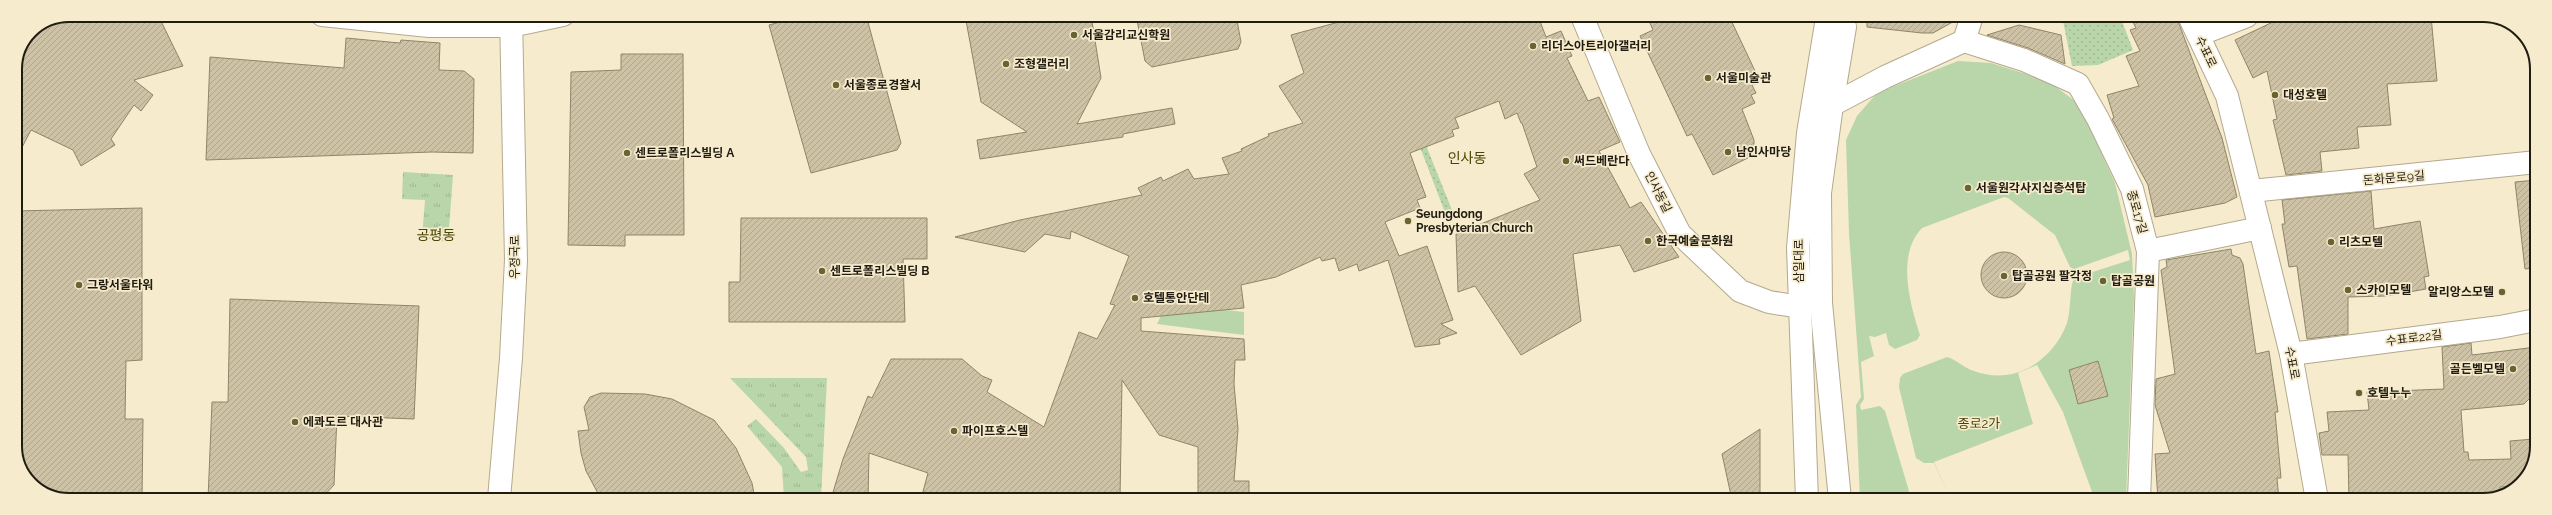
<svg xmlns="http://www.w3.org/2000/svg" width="2552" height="515" font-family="Raleway,'Noto Sans KR',sans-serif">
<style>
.grass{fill:url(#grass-tufts)}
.park{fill:#b8d6aa}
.garden{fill:url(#garden-dots)}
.building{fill:url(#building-hatch);stroke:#8f856a}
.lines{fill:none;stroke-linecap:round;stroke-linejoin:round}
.minor-casing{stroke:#b4a98d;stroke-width:24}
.secondary-casing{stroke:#b4a98d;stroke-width:24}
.primary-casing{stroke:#b4a98d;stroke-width:24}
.minor{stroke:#fff;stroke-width:22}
.secondary{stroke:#fff;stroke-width:22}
.primary{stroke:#fff;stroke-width:22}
.poi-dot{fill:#676431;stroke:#f6ebcd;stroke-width:1.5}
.labels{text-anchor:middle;stroke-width:3.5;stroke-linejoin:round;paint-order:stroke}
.poi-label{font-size:12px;font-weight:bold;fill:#201c11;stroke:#f6ebcd;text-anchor:start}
.street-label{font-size:12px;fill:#201c11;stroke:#f6ebcd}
.neighbourhood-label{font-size:13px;fill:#494503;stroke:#f6ebcd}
.quarter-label{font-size:14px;fill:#494503;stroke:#f6ebcd}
.rim{fill:none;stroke:#201c11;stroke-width:2}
</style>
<defs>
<pattern id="grass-tufts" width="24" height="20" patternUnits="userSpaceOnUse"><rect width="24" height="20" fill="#b8d6aa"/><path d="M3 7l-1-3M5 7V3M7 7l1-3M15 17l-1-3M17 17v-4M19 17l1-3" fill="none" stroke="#9eb791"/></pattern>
<pattern id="garden-dots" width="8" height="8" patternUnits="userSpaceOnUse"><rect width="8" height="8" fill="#b8d6aa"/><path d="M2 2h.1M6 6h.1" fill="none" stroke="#9eb791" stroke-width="1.8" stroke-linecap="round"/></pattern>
<pattern id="building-hatch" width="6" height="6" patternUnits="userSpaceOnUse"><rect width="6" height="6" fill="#cdc2a5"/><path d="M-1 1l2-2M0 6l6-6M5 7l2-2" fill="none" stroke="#b0a68d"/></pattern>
</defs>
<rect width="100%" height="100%" fill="#f6ebcd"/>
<g class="grass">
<polygon points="403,172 453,175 448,242 422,238 425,200 402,199"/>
<polygon points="730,378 827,378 821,499 784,499 782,467 747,426 756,419 784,448 801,472 808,470 806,457"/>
</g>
<g class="park">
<path d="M1958 61 1991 63 2026 74 2052 84 2079 104 2115 183 2132 254 2134 297 2126 500H2095L2063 412 2037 365 2018 373 2033 424 1934 462 1951 500 1934 463H1924L1916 458 1899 387 1900 378 1903 374 1947 357C1957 360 1964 368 1974 371 2014 386 2053 361 2067 323 2071 310 2070 288 2073 281L2077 277 2130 260 2128 250 2074 269 2070 267 2055 235 2008 198 2004 197 1922 228C1896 255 1910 304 1920 335L1917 340 1895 349 1889 345 1886 333 1875 337 1869 336 1874 356 1861 362 1864 399 1860 405 1861 410 1880 406 1885 411 1909 491 1906 495 1889 496 1885 500H1860L1856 405 1861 397 1849 233 1846 140 1857 116 1877 93Z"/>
<polygon points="1167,303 1244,312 1244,335 1157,324"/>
</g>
<g class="garden">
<polygon points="2062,16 2120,16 2133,50 2098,65 2072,66"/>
<polygon points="1405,93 1454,215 1450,217 1446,215 1400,95"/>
</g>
<g class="building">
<polygon points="69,15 158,15 183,66 134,80 153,95 141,111 134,105 111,139 115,145 81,166 73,150 31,130 15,161 15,69 31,31"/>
<polygon points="806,15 866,15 901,143 897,150 811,173 769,25"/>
<polygon points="965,15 1091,15 1101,78 1077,124 1172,108 1175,124 1123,134 1123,137 980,159 977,140 1027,132 981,102"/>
<polygon points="1136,15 1236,15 1241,42 1238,49 1152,67 1145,61"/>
<polygon points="1361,16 1538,16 1546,37 1561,31 1572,56 1567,58 1588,101 1599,97 1620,142 1599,151 1630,208 1641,202 1679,257 1634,272 1620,245 1573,254 1581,321 1521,355 1475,286 1458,292 1456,234 1540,200 1524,174 1537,167 1522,123 1521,123 1517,113 1505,119 1499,101 1455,118 1459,128 1452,130 1454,136 1410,153 1426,197 1417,200 1420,208 1385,222 1399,256 1427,246 1453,320 1441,324 1457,333 1439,339 1440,344 1415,347 1388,260 1359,271 1357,264 1339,271 1335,258 1322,261 1320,257 1276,277 1241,285 1244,308 1141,318 1141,331 1244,339 1245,360 1235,360 1234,384 1238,429 1234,481 1249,481 1249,499 1198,499 1198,447 1159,435 1122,380 1120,499 921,499 928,473 869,453 868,499 831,499 843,459 868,396 872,398 891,359 962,359 982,376 992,380 987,392 1044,427 1079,332 1097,339 1115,305 1110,304 1129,256 1071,231 1070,239 1045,234 1025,252 955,237 1020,220 1142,195 1138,188 1161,177 1163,181 1188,169 1194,179 1229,174 1222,158 1242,151 1241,149 1269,136 1268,134 1303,123 1279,86 1304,73 1291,35"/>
<polygon points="1647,16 1729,16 1756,73 1754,74 1758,83 1752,85 1756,93 1751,95 1755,103 1742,109 1754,140 1754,155 1713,175 1692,134 1687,136 1640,36 1653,30"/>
<polygon points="1867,16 1959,16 1958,19 1933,33 1922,33 1867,27"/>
<polygon points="2130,16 2176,16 2222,138 2237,197 2225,203 2155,217 2148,185 2112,119 2114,118 2107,95 2139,86 2126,56 2140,51 2130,30 2136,28"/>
<polygon points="2274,16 2431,16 2437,81 2387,84 2391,125 2357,127 2359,148 2320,152 2322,171 2286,175 2273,120 2277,119 2267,71 2253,78 2235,40 2275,21"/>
<polygon points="2019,25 2061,35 2065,64 2028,48 1987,35"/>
<polygon points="346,38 400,43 401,40 440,43 439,70 464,71 474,79 473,153 432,152 206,160 210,57 344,68"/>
<polygon points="621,54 683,54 684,235 625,235 625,246 568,245 571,72 621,70"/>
<polygon points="2537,180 2536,268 2525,269 2515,182"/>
<polygon points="2371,191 2374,229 2420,221 2429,276 2424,277 2426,289 2386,296 2348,297 2348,334 2307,339 2297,266 2289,267 2282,224 2285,224 2282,200"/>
<polygon points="142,208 142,360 126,361 125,419 143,419 142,499 59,499 31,484 15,453 15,211"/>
<polygon points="741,218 927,218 927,259 903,259 905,322 729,322 729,282 740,282"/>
<polygon points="2231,249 2232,255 2240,258 2243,264 2256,354 2269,351 2278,412 2275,412 2281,478 2277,478 2279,500 2158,500 2155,454 2170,453 2155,405 2156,379 2175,374 2161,270 2167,267 2166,260"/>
<circle cx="2004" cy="275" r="23"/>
<polygon points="230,299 419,306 414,419 337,416 334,485 321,499 208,499 212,402 228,402"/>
<polygon points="2471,343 2472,355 2536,347 2536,397 2530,398 2524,404 2461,410 2464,452 2468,452 2469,460 2511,459 2510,441 2534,439 2536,457 2519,486 2500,487 2500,494 2490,497 2447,500 2349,500 2348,455 2322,455 2319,433 2329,431 2327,412 2369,410 2367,392 2444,389 2442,347"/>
<polygon points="2098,361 2108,396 2078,404 2069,370"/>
<polygon points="601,393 645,394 672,399 714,420 736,448 752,483 755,499 601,499 586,471 581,453 578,431 589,430 584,407 590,397"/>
<polygon points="1760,429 1760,500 1732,500 1722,454"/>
</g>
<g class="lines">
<defs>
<g id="minor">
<polyline points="322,15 429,26 511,26 563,15"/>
<polyline points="1582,16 1639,154 1680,234 1740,291 1769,302 1800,307"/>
<polyline points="2189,16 2227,96 2291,354 2317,500"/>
<polyline points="2198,35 2247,16"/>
<polyline points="1964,41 2024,60 2078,84 2098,119 2132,189 2148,251 2139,500"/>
<polyline points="1964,41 1972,16"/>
<polyline points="1832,105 1885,77 1964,41"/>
<polyline points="2251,191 2537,162"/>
<polyline points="2148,251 2260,228"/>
<polyline points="2291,354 2500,327 2536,320"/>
</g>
<polyline id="secondary" points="499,499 511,358 516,260 511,15"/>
<g id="primary">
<polyline points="1807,500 1798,248 1808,133 1826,24"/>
<polyline points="1840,500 1821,303 1820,193 1832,105 1845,27"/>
</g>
</defs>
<use href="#minor" class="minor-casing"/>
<use href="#secondary" class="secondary-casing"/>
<use href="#primary" class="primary-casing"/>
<use href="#minor" class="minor"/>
<use href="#secondary" class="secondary"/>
<use href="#primary" class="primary"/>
</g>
<g class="poi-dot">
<circle cx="1074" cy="35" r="4"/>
<circle cx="1533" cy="46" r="4"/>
<circle cx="1006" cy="64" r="4"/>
<circle cx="1708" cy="78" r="4"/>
<circle cx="836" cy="85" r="4"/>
<circle cx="2275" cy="95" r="4"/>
<circle cx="1728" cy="152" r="4"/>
<circle cx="627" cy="153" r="4"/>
<circle cx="1566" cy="161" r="4"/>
<circle cx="1968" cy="188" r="4"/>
<circle cx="1408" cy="221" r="4"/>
<circle cx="1648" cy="241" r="4"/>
<circle cx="2331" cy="242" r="4"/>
<circle cx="822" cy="271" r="4"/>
<circle cx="2004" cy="276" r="4"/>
<circle cx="2103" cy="281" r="4"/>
<circle cx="79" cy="285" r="4"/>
<circle cx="2348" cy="290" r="4"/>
<circle cx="2502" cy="292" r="4"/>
<circle cx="1135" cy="298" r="4"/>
<circle cx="2513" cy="369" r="4"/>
<circle cx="2359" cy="393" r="4"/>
<circle cx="295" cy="422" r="4"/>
<circle cx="954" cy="431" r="4"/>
</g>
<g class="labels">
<g class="poi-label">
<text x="1082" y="39">서울감리교신학원</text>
<text x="1541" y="50">리더스아트리아갤러리</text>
<text x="1014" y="68">조형갤러리</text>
<text x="1716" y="82">서울미술관</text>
<text x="844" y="89">서울종로경찰서</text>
<text x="2283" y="99">대성호텔</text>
<text x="1736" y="156">남인사마당</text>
<text x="635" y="157">센트로폴리스빌딩 A</text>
<text x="1574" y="165">써드베란다</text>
<text x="1976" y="192">서울원각사지십층석탑</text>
<text x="1416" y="218">Seungdong<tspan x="1416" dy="14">Presbyterian Church</tspan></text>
<text x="1656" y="245">한국예술문화원</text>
<text x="2339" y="246">리츠모텔</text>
<text x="830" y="275">센트로폴리스빌딩 B</text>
<text x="2012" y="280">탑골공원 팔각정</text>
<text x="2111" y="285">탑골공원</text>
<text x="87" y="289">그랑서울타워</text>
<text x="2356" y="294">스카이모텔</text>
<text x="2494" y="296" text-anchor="end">알리앙스모텔</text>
<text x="1143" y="302">호텔통안단테</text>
<text x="2505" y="373" text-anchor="end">골든벨모텔</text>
<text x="2367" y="397">호텔누누</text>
<text x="303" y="426">에콰도르 대사관</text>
<text x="962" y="435">파이프호스텔</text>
</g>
<g class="street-label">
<text transform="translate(2206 52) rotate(64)" y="4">수표로</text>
<text transform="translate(2394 178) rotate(-5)" y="4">돈화문로9길</text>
<text transform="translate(1658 192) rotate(63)" y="4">인사동길</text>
<text transform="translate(2137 212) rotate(74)" y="4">종로17길</text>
<text transform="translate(515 257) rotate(-90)" y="4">우정국로</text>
<text transform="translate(1799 261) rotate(-90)" y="4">삼일대로</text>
<text transform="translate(2414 338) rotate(-7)" y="4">수표로22길</text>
<text transform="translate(2292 363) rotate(79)" y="4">수표로</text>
</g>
<g class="neighbourhood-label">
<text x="1979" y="428">종로2가</text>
</g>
<g class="quarter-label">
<text x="1467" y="163">인사동</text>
<text x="436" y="240">공평동</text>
</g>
</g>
<path d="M0 0H2552V515H0ZM69 22H2483A47 47 0 0 1 2530 69V446A47 47 0 0 1 2483 493H69A47 47 0 0 1 22 446V69A47 47 0 0 1 69 22Z" fill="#f6ebcd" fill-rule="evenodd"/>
<path class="rim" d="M69 22H2483A47 47 0 0 1 2530 69V446A47 47 0 0 1 2483 493H69A47 47 0 0 1 22 446V69A47 47 0 0 1 69 22Z"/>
</svg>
